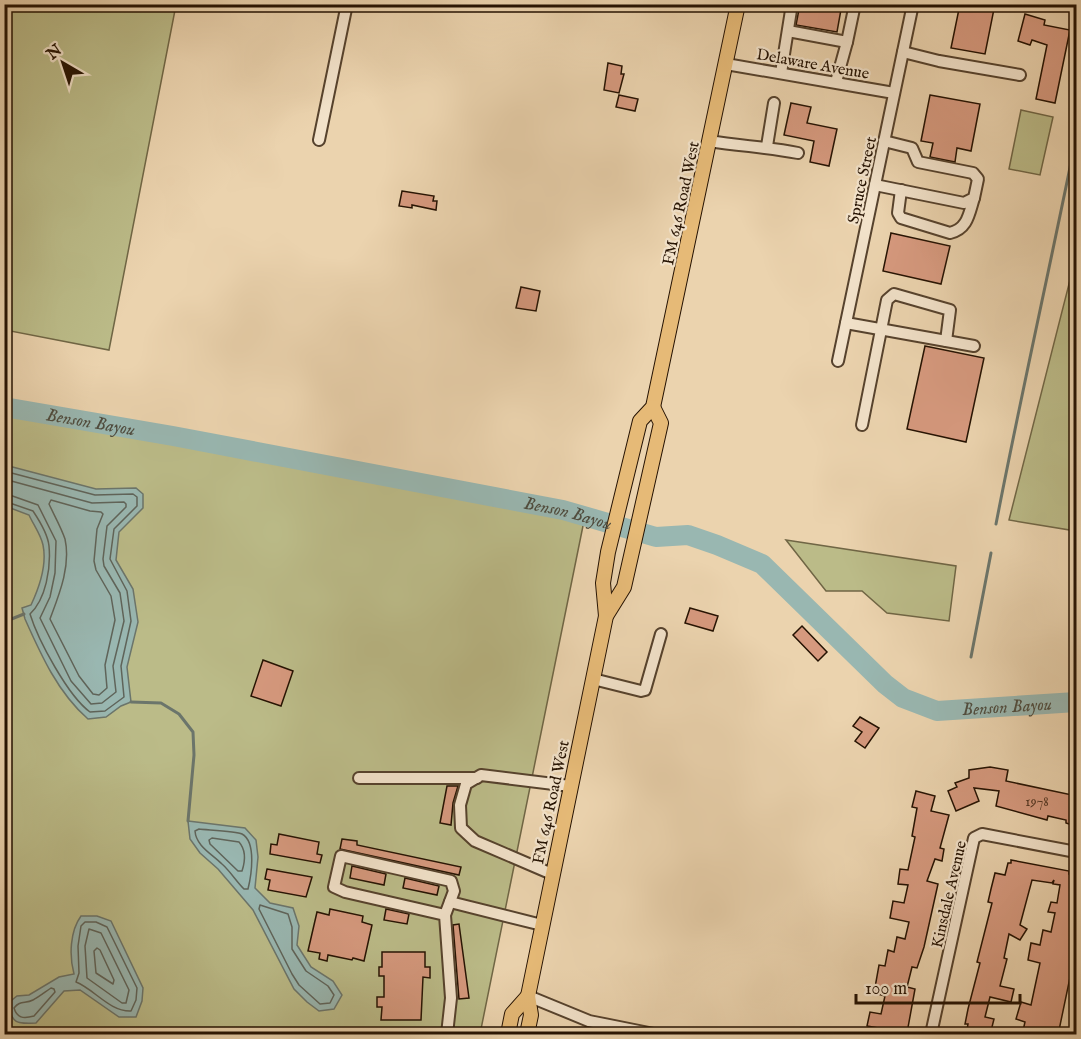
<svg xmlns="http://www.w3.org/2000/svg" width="1081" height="1039" font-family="'IM FELL English',serif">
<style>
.green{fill:#bb8;stroke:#706645;stroke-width:1.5}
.water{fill:#99b7b1;stroke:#6b756b;stroke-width:1.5}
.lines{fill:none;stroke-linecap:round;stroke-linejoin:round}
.shore{stroke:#5f645a;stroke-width:1.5}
.stream{stroke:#6b756b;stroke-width:3}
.river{stroke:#99b7b1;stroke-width:20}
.building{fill:#d6997e;stroke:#251202;stroke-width:1.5}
.minor-casing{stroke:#56422d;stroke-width:14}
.major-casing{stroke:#251202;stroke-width:16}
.minor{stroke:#f2e2ca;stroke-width:10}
.major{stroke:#e6ba77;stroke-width:14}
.labels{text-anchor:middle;stroke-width:4.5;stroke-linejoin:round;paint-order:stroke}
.number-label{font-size:14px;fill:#513421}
.street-label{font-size:16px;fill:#251202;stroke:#f2e2ca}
.water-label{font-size:18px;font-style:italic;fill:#4e4c3f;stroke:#f2e2ca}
</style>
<rect width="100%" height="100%" fill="#ebd3ae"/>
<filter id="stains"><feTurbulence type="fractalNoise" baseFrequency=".00333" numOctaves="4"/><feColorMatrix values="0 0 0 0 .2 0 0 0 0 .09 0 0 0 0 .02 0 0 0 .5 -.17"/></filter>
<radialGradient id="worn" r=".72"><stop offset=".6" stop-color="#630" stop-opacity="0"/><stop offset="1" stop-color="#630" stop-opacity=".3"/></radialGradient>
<g class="green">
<polygon points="4,5 176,5 109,350 5,330"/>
<polygon points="1021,110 1053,117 1040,175 1009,169"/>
<polygon points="1070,280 1076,281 1076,531 1009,520"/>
<polygon points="4,407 585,516 480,1034 5,1034"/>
<polygon points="786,540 956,566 949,621 887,613 862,591 826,591"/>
</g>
<g class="water">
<path d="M5 465 96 489 136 488 143 494V508L119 532 116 560 133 589 138 622 127 667 131 702 121 706 106 717 88 719C58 693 41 655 25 619L22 608 31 605C39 588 47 564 43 545 41 535 33 524 29 515L5 506Z"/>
<polygon points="188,821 245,828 256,840 258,857 255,888 270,903 293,908 299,926 297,945 311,967 333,981 342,995 334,1009 319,1011 307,1002 294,989 253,910 218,869 200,853 190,839"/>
<path d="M81 916H97L111 921 143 988 142 1001 136 1017H119L80 990 64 991 36 1023C16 1024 13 1024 7 1004L17 996 29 995 59 977 74 974C69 956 70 931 81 916Z"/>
</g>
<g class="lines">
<g class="shore">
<path d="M4 471 95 495 133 494 137 497V506L114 529 110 559 127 591 131 621 121 666 124 697 105 711 90 712C68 696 38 640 30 614 46 599 51 568 49 546 48 535 39 520 33 511L4 501"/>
<polyline points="4,479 92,503 124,502 126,504 126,507 107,526 103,559 104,566 120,593 124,621 113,666 116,692 102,703 91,704 71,681 40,618 50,597 55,573 56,541 38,505 4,493"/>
<path d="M51 500 90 511 101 512 103 514 97 529 94 561 96 570 111 596 115 620 105 665 107 688 99 695 93 694 79 676 50 619C59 595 71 566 65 539 61 527 54 515 49 504Z"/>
<path d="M199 829C207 830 236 831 242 834 257 842 251 877 248 889H244C236 881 230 871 222 864 212 854 196 846 195 831Z"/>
<path d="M212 838 239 842C246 850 245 862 242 871H238L210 844 209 840Z"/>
<polygon points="260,905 288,914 292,927 292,949 306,971 328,986 334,995 330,1003 320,1004 299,985 292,974 259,909"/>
<path d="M85 922H96L107 927 137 988 136 1000 131 1011C110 1012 94 989 76 982L79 973 78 946 81 926Z"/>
<polygon points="89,929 101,933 129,990 126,1003 122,1003 87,978 85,946"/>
<polygon points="97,948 100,950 114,980 113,984 96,973 94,951"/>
<path d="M51 988 54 989 55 992 34 1016C23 1019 17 1018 14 1008 20 1000 25 1004 33 1000 39 997 45 992 51 988Z"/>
</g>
<g class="stream">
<path d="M996 524C1021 395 1050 267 1076 138"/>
<polyline points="4,622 24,614"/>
<polyline points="971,657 991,553"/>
<polyline points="131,702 161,703 179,714 193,732 194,755 188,821"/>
<polyline points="980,705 982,709"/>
</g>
<path class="river" id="s1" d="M4 407 173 436 563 510 656 537 688 535 717 545 762 564 885 684 903 698 937 711 1076 702"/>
</g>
<g class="building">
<polygon points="800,4 842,4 837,32 796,25"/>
<polygon points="960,4 994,9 985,54 951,48"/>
<polygon points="1025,14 1045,20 1044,25 1070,30 1055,103 1036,99 1047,45 1032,40 1030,45 1018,41"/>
<polygon points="608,63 622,66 621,74 624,74 619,93 604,90"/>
<polygon points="619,95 638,99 635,111 616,107"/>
<polygon points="930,95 980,104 971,151 957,148 955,162 930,157 933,143 921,141"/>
<polygon points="791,103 811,107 807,123 837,129 829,166 810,162 814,141 784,135"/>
<polygon points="402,191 434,196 433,201 437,201 436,210 412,205 412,208 399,206"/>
<polygon points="891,233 950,246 941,284 883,271"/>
<polygon points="521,287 540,291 536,311 516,308"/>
<polygon points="925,346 984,358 966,442 907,429"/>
<polygon points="690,608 718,616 713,631 685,623"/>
<polygon points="802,626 827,652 818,661 793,635"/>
<polygon points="263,660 293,671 281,706 251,696"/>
<polygon points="860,717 879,728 865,748 855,741 862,732 853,726"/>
<polygon points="990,767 1008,770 1006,781 1077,796 1075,826 1066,823 1066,820 1048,816 1047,820 996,806 999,791 974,788 979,801 956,811 948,791 957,787 955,783 969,778 969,770"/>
<polygon points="447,786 458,786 453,803 451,825 440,823"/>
<polygon points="916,791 935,796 931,811 949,815 940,848 944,849 942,861 935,859 927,881 938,884 924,947 917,968 912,967 907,987 915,989 907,1033 867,1026 870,1012 881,1014 885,996 874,993 879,965 885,966 888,950 894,952 897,937 905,939 909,922 890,918 893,901 904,903 908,885 898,884 900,869 908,870 915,837 912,836 917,808 912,807"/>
<polygon points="279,834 319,842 317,854 322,855 320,863 270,854 271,844 277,845"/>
<polygon points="342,839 357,841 357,845 461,867 459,875 340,849"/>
<polygon points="1011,860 1069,871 1069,874 1077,879 1077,944 1058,1035 1022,1035 1025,1022 1016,1019 1021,1002 1031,1005 1040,963 1028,960 1031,943 1040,945 1043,930 1051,932 1055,913 1048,912 1051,902 1057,903 1060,885 1053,884 1054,880 1052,883 1032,880 1020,925 1027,929 1020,940 1009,934 1004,958 1007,959 1000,986 1014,989 1011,1002 990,997 985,1017 994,1019 990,1035 966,1035 968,1024 965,1024 968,1009 980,963 977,962 992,903 988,902 991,889 995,873 1005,875 1008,863 1011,863"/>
<polygon points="352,866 386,874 384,885 350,878"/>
<polygon points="267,869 312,877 306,897 268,890 270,880 265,879"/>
<polygon points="405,878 439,886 437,895 403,888"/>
<polygon points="330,909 363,916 362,922 372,925 364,961 353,958 352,960 328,955 327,961 319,959 320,953 308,951 317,912 329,915"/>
<polygon points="386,909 409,914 407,924 384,920"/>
<polygon points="459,924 469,998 459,999 453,925"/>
<polygon points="382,952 425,952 425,967 430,967 430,978 423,977 421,1020 381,1020 382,1007 377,1007 377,997 384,997 384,976 379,976 379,967 382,967"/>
</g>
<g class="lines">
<defs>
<g id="minor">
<polyline points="788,31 847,42 855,4"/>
<polyline points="903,52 939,61 1020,75"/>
<polyline points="726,64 894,93"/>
<polyline points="781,73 792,4"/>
<polyline points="836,82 847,42"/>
<polyline points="319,140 347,4"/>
<path d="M710 141C739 146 768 147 798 153"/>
<polyline points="767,146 774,103"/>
<polyline points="875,185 964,203 974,198 978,179 973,173 918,162 912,148 884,141"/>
<path d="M901 190 898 213 901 218 950 233C968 229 969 213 974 198"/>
<polyline points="846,323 974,346"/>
<polyline points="838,361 913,4"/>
<polyline points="862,425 887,300 894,294 950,310 946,341"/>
<polyline points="593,679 641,691 645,690 661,634"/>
<polyline points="359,778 477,778"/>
<polyline points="552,874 475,841 461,828 460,805 466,784 481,775 570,786"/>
<polyline points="450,902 542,925"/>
<polyline points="445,915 345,892 334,887 341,856 451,881 454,891 445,915 451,998 447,1034"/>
<polyline points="528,996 589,1021 654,1034"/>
<polyline points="931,1034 974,838 982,834 1076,852"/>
</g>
<g id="major">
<polyline points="606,616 603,583 608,552 640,421 653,407 738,4"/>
<polyline points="508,1034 512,1014 528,996"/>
<polyline points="527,1034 531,1015 528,996 606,616 624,587 661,423 653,407"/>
</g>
</defs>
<use href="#minor" class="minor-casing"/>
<use href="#major" class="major-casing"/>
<use href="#minor" class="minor"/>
<use href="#major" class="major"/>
</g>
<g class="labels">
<g class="number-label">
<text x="1037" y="806">1978</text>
</g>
<g class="street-label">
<text transform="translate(813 63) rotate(10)" y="6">Delaware Avenue</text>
<text transform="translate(861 180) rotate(-78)" y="6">Spruce Street</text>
<text transform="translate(680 203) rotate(-78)" y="6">FM 646 Road West</text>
<text transform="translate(550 802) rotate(-78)" y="6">FM 646 Road West</text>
<text transform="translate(948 894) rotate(-77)" y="6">Kinsdale Avenue</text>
</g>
<g class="water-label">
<text dy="6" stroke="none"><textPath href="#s1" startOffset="88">Benson Bayou</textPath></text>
<text dy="6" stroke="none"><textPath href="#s1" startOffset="574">Benson Bayou</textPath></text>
<text dy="6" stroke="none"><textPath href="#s1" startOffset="1078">Benson Bayou</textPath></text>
</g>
</g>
<rect width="1081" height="1039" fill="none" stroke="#ebd3ae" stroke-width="24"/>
<rect x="6" y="6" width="1069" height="1027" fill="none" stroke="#251202" stroke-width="3"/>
<rect x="12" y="12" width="1057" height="1015" fill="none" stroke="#251202" stroke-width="1.5"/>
<g transform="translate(63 63) rotate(321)" stroke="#f2e2ca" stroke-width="4.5" paint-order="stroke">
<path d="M0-4.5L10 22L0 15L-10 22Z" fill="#251202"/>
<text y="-9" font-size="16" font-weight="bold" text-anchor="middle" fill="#251202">N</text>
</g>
<path d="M856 994v9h164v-9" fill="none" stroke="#251202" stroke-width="3"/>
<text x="865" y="994" font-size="18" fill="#251202" stroke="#f2e2ca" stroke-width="4.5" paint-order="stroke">100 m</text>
<rect width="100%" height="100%" filter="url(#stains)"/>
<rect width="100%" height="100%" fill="url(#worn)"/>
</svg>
